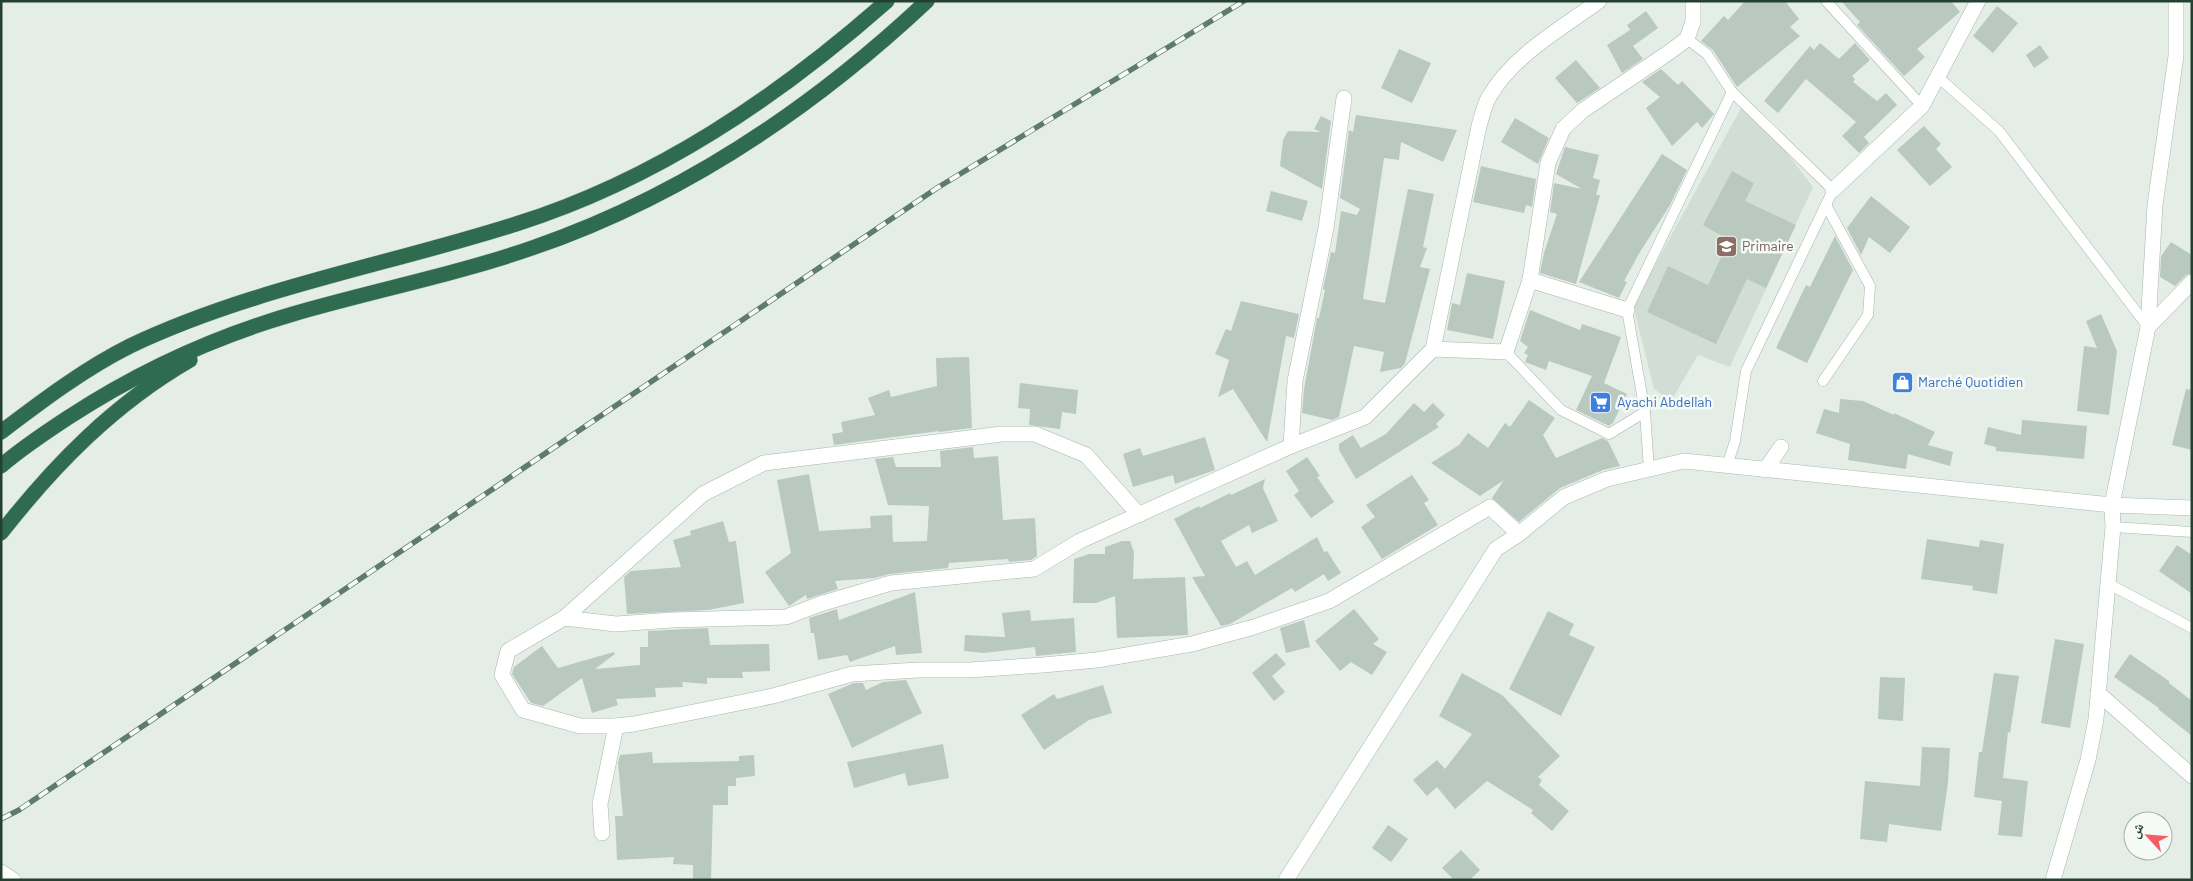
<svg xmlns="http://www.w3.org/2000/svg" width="2193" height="881" font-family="Barlow,'Noto Naskh Arabic',sans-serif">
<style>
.built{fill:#d2ded5}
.building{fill:#b9c9bf}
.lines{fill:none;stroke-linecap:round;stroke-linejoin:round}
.lane-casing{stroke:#a6b6ac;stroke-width:11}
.street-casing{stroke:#a6b6ac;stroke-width:16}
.secondary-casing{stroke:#a5bcae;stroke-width:16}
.highway-casing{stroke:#c1cac5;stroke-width:16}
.lane{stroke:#fff;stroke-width:10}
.street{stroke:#fff;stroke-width:15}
.secondary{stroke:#fff;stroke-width:15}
.highway{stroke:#2f6c4f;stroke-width:15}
.rail-casing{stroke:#5e7b6b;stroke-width:5.5}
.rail{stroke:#f5faf6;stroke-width:4;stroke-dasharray:11;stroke-linecap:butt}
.labels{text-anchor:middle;stroke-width:5;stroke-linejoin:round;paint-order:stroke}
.education-label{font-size:14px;fill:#785e54;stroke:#f5faf6;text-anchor:start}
.shop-label{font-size:14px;fill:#366cbe;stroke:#f5faf6;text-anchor:start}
</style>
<rect width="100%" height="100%" fill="#e4eee7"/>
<polygon class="built" points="1746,99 1813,187 1730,367 1698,355 1671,401 1654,389 1633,305"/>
<g class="building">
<polygon points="1745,1 1785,1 1799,19 1790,27 1800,36 1737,87 1713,50 1701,41 1724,16 1728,20"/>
<polygon points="1841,1 1951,1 1960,12 1917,49 1925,57 1904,76 1857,25 1860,22"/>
<polygon points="1997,6 2018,23 1993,53 1973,36"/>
<polygon points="1646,11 1658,28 1633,46 1643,59 1622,73 1607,45 1630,30 1627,25"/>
<polygon points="1820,43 1839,59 1855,43 1870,60 1852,76 1855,79 1853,82 1877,101 1886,93 1897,105 1864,137 1869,143 1859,153 1842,136 1856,122 1806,79 1778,113 1764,101 1810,46 1814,50"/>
<polygon points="2040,45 2049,58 2034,68 2026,55"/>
<polygon points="1399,49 1431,63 1412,103 1381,88"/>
<polygon points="1576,60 1600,88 1577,103 1555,78"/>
<polygon points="1661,69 1678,85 1682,81 1714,114 1702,128 1697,122 1672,146 1646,108 1660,97 1642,82"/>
<polygon points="1356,115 1457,130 1443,162 1401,142 1399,160 1384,158 1363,299 1385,303 1408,189 1434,194 1423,247 1427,248 1420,267 1430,269 1405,363 1401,368 1380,372 1384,352 1354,346 1339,417 1332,420 1302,413 1304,389 1317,318 1319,318 1325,290 1323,289 1331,252 1335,253 1341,211 1357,215 1360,209 1340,198 1349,130 1353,132"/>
<polygon points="1321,116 1331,121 1322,189 1280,166 1283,140 1288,131 1321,132 1314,129"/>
<polygon points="1515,118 1549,138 1538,164 1501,142"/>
<polygon points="1924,126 1941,144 1936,149 1952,167 1930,186 1897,150"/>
<polygon points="1565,147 1599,155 1593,178 1600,180 1596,195 1600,195 1576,284 1540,273 1544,253 1557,214 1550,212 1554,183 1582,189 1556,174"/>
<polygon points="1662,154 1687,170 1670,205 1640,252 1624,281 1627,282 1619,298 1579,282"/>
<polygon points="1481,166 1536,179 1532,207 1526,205 1524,213 1473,202"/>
<polygon points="1732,171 1754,183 1745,201 1796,225 1766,288 1747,279 1716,344 1647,312 1668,266 1708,285 1729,240 1703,225"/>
<polygon points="1271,191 1308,201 1302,221 1266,211"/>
<polygon points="1871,196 1910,227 1890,253 1869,237 1861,255 1847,228"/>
<polygon points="1835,236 1853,270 1807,363 1776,348 1806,285 1810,287"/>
<polygon points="2171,242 2192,255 2192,273 2186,275 2175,286 2160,277 2161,256"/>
<polygon points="1467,273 1505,281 1493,339 1447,330 1452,303 1460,305"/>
<polygon points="1241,301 1299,314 1294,338 1286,336 1267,442 1233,389 1218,397 1229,360 1215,354 1226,329 1231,331"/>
<polygon points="1530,310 1580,330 1582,324 1621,337 1604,383 1627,394 1613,423 1609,426 1576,410 1592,376 1549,361 1546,370 1525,362 1528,355 1524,353 1528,347 1520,341"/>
<polygon points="2101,314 2117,351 2109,415 2077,411 2084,346 2097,348 2086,321"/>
<polygon points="969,357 972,428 939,432 939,431 834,445 832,434 843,432 841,422 875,415 868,398 889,390 891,397 937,386 936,358"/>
<polygon points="1020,383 1078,390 1076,414 1062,412 1060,429 1029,425 1030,409 1018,408"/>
<polygon points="2186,389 2192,390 2192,450 2172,445"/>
<polygon points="1840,399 1863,401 1894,415 1894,413 1935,432 1928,445 1953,452 1950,466 1908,454 1906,469 1848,460 1850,444 1816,433 1824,409 1839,413"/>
<polygon points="1529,400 1555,418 1543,435 1556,458 1602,438 1608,441 1620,466 1603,470 1560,488 1519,522 1492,498 1504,480 1480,496 1431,463 1459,445 1468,433 1488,448 1505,423 1510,427"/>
<polygon points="1414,403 1424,412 1433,403 1445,415 1436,424 1439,427 1356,479 1339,450 1339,444 1353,435 1361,448 1386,434"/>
<polygon points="2022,420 2087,426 2084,459 1996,451 1996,447 1984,444 1988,427 2021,435"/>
<polygon points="1205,437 1215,470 1175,484 1173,475 1133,487 1123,454 1140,448 1143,456"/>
<polygon points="973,447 974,458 998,456 1003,520 1035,518 1037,556 1031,560 1009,562 1008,559 949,563 948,568 890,574 874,578 835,581 838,589 807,599 806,595 789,606 765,572 791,553 777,480 809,474 819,531 871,528 870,516 892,515 893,542 927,541 929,506 888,505 875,459 893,457 896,467 941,467 940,451"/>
<polygon points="1307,457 1320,476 1317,477 1334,502 1311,518 1294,495 1299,491 1286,471"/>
<polygon points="1412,475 1429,500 1424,503 1438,525 1382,559 1361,527 1375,517 1366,505"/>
<polygon points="1265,479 1263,488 1278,521 1252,533 1249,525 1221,541 1236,567 1247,561 1255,575 1317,537 1324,552 1327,551 1341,573 1328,581 1324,574 1295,592 1292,588 1230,624 1221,626 1192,577 1205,576 1174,519 1199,506 1200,508 1230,493 1231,495"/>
<polygon points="723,521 729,542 736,541 744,603 708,610 627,614 624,577 631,571 681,567 673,540 691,535 690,531"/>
<polygon points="1927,539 1979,547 1980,540 2004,544 1997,594 1972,590 1973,586 1921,579"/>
<polygon points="1122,541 1130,541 1134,552 1133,579 1185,577 1188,635 1117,638 1115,596 1096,603 1073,603 1074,559 1089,554 1105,554 1105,547"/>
<polygon points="2177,545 2192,555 2192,594 2159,571"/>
<polygon points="915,592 922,653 896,655 895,646 850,662 847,655 818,660 814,633 811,633 809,618 837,609 839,620"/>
<polygon points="1354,609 1379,639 1373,644 1387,652 1372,675 1351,662 1340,671 1315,641"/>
<polygon points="1030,610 1031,621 1074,618 1076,652 1036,656 1035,647 984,653 964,651 965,635 1005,637 1002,613"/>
<polygon points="1548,611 1574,624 1569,635 1595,647 1561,716 1509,689"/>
<polygon points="1304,620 1310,647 1286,653 1280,628"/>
<polygon points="708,628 710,645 769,644 770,671 742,672 743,678 707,678 707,684 682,682 683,687 655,688 656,697 616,699 618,705 592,713 582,678 543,706 531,703 512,674 514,667 542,646 558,668 614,652 615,654 595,669 640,665 640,647 648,647 648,631"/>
<polygon points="2055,639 2084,644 2070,728 2041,723"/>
<polygon points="1276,653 1286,664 1272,676 1285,692 1274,701 1252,673"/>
<polygon points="2130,654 2169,681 2169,683 2192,701 2192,736 2158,709 2159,708 2114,677"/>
<polygon points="1462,673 1502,695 1560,756 1538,777 1542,780 1539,785 1569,811 1552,831 1531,813 1533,810 1487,781 1455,809 1437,787 1427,796 1413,780 1437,760 1445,769 1472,734 1439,716"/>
<polygon points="1994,673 2019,676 2010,733 2008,732 2003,778 2028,781 2022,837 1998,835 2002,801 1974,797 1979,752 1982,752"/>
<polygon points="1880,677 1905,678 1903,721 1878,719"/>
<polygon points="906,680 922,713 852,748 828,694 854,683 863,683 866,690 883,682"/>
<polygon points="1103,685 1112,713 1089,720 1044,750 1021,715 1054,694 1057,699"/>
<polygon points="943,744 949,778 908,786 905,773 854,788 847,762"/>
<polygon points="1922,747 1950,748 1948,783 1941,831 1889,824 1887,842 1860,839 1865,781 1920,786"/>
<polygon points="652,752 653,763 739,761 739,756 754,755 755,776 736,778 736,786 728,786 728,805 713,805 711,880 693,880 693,865 673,864 674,857 617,860 615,816 623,816 618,763 620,755"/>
<polygon points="1388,825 1408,839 1391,862 1372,848"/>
<polygon points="1461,850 1480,870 1470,880 1454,880 1442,868"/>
</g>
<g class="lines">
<defs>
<g id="lane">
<polyline points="1826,1 1922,106"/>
<polyline points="1687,39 1707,54 1732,92 1833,190 1746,371 1735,441 1727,466"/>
<polyline points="1938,77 1999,131 2148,327"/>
<polyline points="1506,352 1561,410 1609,434 1645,412 1649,470"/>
<polyline points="1823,381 1868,315 1870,286 1826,205"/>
<polyline points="1645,412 1627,310 1732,92"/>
<polyline points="2113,527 2192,532"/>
<polyline points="2107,583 2192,628"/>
</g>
<g id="street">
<polyline points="1833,190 1922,106 1978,1"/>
<polyline points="1530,280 1627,310"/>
<polyline points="2148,327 2192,282"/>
<path d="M1433 349 1479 126C1482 117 1484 105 1489 97 1513 55 1561 29 1599 1"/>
<polyline points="1291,446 1295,381 1326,228 1344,98"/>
<polyline points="1765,470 1781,447"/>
<polyline points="1139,515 1086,455 1035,434 1002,434 764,463 703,494 564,618 508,651 502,675 523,710 580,726 616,726 634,724 773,696 852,674 918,670 970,670 1043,665 1097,660 1192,644 1254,627 1329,601 1490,507 1519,534"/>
<polyline points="564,618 616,624 672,620 786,617 820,604 891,583 1034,569 1080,541 1291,446 1365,417 1433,349 1506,352 1530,280 1548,163 1563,129 1582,111 1668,53 1687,39 1693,22 1693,1"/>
<polyline points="2098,693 2192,776"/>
<polyline points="602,833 600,804 616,726"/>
<polyline points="2053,880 2088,760 2096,719 2113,527 2112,505 2148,327 2155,205 2176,56 2176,1"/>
</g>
<g id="secondary">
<polyline points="1,872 13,880"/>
<polyline points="1286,880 1496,549 1519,534 1564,497 1607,479 1684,461 2112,505 2192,508"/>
</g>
<g id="highway">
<path d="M1 432C42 401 84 369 130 346 252 288 388 265 516 224 656 180 778 97 887 1"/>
<path d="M1 466C22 448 46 432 69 417 138 372 214 337 293 314 372 291 454 275 532 248 681 197 813 108 927 1"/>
<path d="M1 533C55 464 114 404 190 360"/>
</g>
</defs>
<use href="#lane" class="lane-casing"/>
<use href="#street" class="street-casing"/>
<use href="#secondary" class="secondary-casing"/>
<use href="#highway" class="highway-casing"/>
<use href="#lane" class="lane"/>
<use href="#street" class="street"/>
<use href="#secondary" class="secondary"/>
<use href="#highway" class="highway"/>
<defs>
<polyline id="rail" points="1,819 19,810 937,188 1244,1"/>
</defs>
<use href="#rail" class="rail-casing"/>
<use href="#rail" class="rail"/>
</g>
<defs>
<symbol id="school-square" viewBox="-11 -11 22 22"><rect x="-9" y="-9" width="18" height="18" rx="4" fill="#8d6e63" stroke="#f5faf6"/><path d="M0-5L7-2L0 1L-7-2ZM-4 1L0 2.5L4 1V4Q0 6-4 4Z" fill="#fff"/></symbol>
<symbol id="shop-square" viewBox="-11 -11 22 22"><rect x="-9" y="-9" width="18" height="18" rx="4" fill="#3f7fe0" stroke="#f5faf6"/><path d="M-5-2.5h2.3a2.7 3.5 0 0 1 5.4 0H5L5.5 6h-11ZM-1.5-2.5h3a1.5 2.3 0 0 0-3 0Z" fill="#fff"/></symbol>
<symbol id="supermarket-square" viewBox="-11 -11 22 22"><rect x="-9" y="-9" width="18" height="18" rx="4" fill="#3f7fe0" stroke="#f5faf6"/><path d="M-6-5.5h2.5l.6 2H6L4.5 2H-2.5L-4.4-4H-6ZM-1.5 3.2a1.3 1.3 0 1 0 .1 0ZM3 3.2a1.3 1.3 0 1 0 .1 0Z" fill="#fff"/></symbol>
</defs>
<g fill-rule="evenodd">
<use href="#school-square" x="1714" y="234" width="25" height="25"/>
<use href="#shop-square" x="1890" y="370" width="25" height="25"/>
<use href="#supermarket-square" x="1588" y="390" width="25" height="25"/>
</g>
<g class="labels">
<g class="education-label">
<text x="1742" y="251">Primaire</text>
</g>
<g class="shop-label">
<text x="1918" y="387">Marché Quotidien</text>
<text x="1617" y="407">Ayachi Abdellah</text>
</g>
</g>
<rect width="2193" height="881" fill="none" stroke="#234030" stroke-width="5"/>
<g transform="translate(2148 836) rotate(296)"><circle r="24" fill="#f5faf6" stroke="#a1b0a7"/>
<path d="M0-4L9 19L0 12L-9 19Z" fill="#f25e62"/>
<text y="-8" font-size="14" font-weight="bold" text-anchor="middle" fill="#234030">ش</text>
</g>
</svg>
